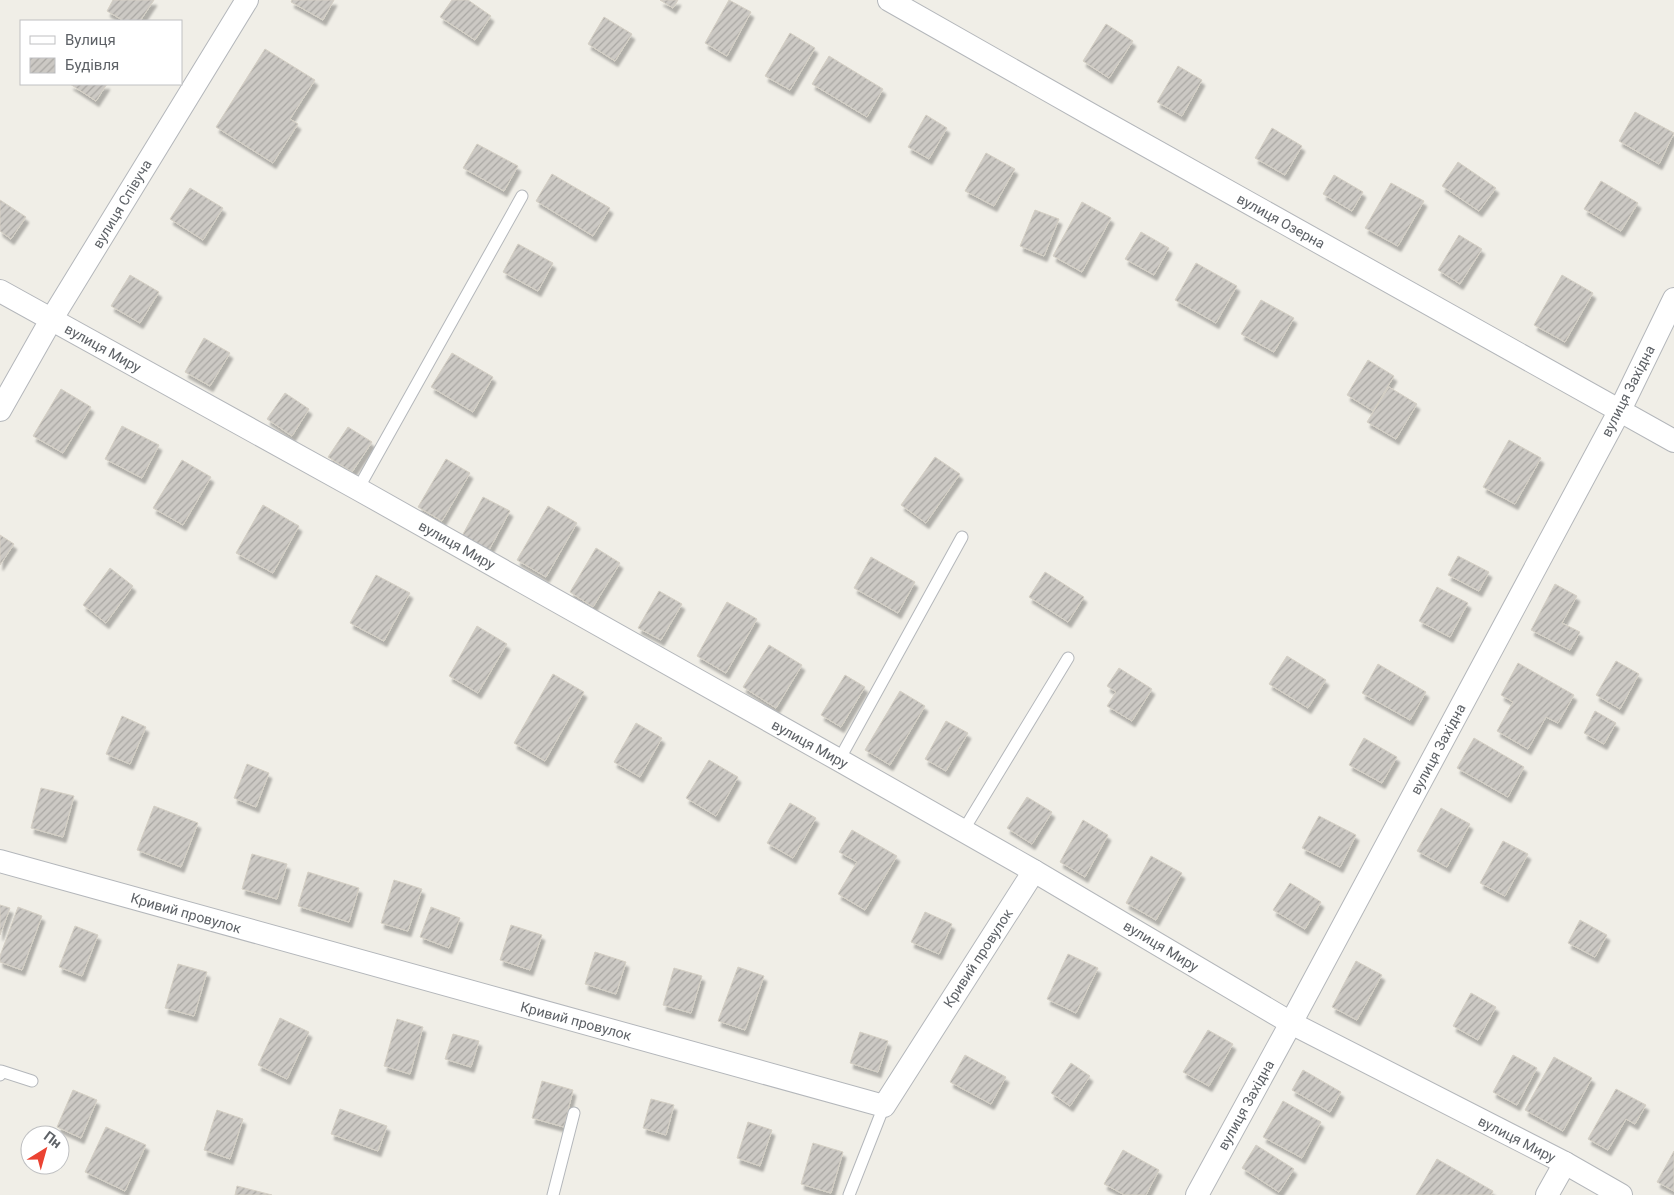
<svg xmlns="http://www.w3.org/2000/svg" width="1674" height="1195" font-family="Roboto,sans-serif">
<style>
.building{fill:url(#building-hatch);stroke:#d5d0c5;filter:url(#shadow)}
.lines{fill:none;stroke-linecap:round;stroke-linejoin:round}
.lane-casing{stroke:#b4b7bb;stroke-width:13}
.street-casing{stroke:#b4b7bb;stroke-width:24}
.lane{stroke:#fff;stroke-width:11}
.street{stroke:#fff;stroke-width:22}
.labels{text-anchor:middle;stroke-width:4;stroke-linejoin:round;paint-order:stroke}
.street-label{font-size:14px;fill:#5e6267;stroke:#fff}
</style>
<defs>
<pattern id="building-hatch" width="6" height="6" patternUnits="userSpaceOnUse" patternTransform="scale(1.25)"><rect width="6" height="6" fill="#ccc9c4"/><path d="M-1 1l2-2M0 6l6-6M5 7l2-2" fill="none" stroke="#a9a7a3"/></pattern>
<filter id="shadow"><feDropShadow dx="3" dy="5.5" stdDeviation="1" flood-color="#0004"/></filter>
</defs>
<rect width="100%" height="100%" fill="#f0eee7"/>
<g class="building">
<polygon points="113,0 154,0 140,21 124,21 107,11"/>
<polygon points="292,0 334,0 323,20 291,2"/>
<polygon points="452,0 468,0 491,16 475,40 440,17"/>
<polygon points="660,0 678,0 673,8"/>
<polygon points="729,0 751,12 727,56 705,43"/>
<polygon points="604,17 632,34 615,61 588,44"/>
<polygon points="1106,24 1133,41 1109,78 1083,61"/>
<polygon points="790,33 815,48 790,90 765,76"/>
<polygon points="265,49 315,80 290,119 298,124 273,163 216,127"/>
<polygon points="829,56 883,89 867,117 812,84"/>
<polygon points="1178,66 1202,80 1182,116 1157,102"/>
<polygon points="70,84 107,84 96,101"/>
<polygon points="1635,112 1674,133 1659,164 1619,141"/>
<polygon points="926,115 947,128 929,159 908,147"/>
<polygon points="1272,128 1302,146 1285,175 1255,158"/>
<polygon points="477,144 518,166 504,191 463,168"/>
<polygon points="986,153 1015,169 994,206 965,191"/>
<polygon points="1458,162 1496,188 1479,211 1442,186"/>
<polygon points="552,174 610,208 593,236 536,201"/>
<polygon points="1334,175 1363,192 1352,211 1323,194"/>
<polygon points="1601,181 1638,203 1621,231 1584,209"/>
<polygon points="1391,183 1424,201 1398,246 1365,228"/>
<polygon points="190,188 223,208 203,240 170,219"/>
<polygon points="0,200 26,217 11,239 0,231"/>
<polygon points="1082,202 1111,218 1082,272 1053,256"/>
<polygon points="1035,210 1059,219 1044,256 1020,246"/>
<polygon points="1141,232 1169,248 1154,275 1125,259"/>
<polygon points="1459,235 1482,249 1460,284 1438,270"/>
<polygon points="518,244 553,263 538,291 503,272"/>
<polygon points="1196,263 1237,286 1216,323 1175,300"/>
<polygon points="130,275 159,292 140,323 111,306"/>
<polygon points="1562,275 1593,293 1565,342 1534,325"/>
<polygon points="1261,300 1294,318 1274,352 1241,334"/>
<polygon points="204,338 230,353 210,386 185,372"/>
<polygon points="452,353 493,377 473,412 431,387"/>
<polygon points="1368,360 1394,376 1373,411 1347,395"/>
<polygon points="1389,387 1417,404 1396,439 1367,422"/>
<polygon points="61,389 91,407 63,453 33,436"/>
<polygon points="285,393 309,409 292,436 267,419"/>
<polygon points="122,426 159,445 142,478 105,459"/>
<polygon points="348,427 372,442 352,472 328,457"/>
<polygon points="1509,440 1541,458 1515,504 1483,487"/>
<polygon points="935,457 960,474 926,523 901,505"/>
<polygon points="446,459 470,473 442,521 418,507"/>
<polygon points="182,460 211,477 183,525 153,508"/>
<polygon points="483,497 510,511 489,550 462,536"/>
<polygon points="263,505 299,526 273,573 236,553"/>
<polygon points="548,506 577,523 546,577 517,560"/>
<polygon points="0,535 14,544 0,565"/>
<polygon points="596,548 620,563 593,607 570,592"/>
<polygon points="1458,556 1489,572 1479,591 1448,575"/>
<polygon points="871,557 915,582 898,613 854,588"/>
<polygon points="110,568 133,586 106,623 83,605"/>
<polygon points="1045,572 1084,597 1068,622 1029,597"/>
<polygon points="376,575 410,593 384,641 350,623"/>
<polygon points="1555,584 1577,596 1562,623 1580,632 1570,650 1531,630"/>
<polygon points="1437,587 1468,603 1450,637 1419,621"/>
<polygon points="659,591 682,604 661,640 638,628"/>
<polygon points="727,602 757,619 726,673 697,656"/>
<polygon points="477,626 507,644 478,693 449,676"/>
<polygon points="769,645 802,665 776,708 743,687"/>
<polygon points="1287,656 1326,680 1308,708 1269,684"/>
<polygon points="1616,661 1639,674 1620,709 1596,695"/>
<polygon points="1518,663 1574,695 1558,723 1546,717 1528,749 1497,731 1513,702 1501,695"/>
<polygon points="1378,664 1426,692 1410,720 1362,693"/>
<polygon points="1119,668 1152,689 1132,721 1107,706 1116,692 1107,686"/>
<polygon points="553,674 584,692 545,761 514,743"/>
<polygon points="845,675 865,687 841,727 821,715"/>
<polygon points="900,691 925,706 890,765 865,750"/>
<polygon points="1595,711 1616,723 1604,744 1584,733"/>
<polygon points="122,716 146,727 130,764 106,754"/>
<polygon points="946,721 968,733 946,771 925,759"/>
<polygon points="636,723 662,738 640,777 614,762"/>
<polygon points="1364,738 1397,757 1382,783 1349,765"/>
<polygon points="1474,738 1524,767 1508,797 1457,768"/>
<polygon points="709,760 738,777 716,816 686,798"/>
<polygon points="247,764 269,773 256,807 234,798"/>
<polygon points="41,788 74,796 63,837 31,828"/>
<polygon points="1027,797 1052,812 1032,844 1007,828"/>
<polygon points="790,803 816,818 793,858 767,843"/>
<polygon points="154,806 198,823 181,867 137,850"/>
<polygon points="1441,808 1470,824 1447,867 1417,851"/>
<polygon points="1319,816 1356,835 1340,867 1302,848"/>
<polygon points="1083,820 1108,835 1085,877 1060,862"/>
<polygon points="852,830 897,856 865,910 838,894 857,862 839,852"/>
<polygon points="1503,841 1528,854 1505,896 1480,883"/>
<polygon points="252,854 287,864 277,899 242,889"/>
<polygon points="1151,856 1182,873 1156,920 1126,903"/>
<polygon points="308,872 359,888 349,922 298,906"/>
<polygon points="394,880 422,889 408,931 381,923"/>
<polygon points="1290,883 1321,902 1305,929 1273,910"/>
<polygon points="0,905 10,908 0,935"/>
<polygon points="18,907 42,916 22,970 0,962 0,956"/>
<polygon points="431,907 460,918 449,948 420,937"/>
<polygon points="925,912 952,924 939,954 911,942"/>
<polygon points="1580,920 1607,935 1595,957 1568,943"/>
<polygon points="511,925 542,935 530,970 500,960"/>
<polygon points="75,926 98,935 82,976 59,967"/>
<polygon points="595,952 626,962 616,994 585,984"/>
<polygon points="1068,954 1098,968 1076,1013 1047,999"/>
<polygon points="1356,961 1382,975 1357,1020 1332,1007"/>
<polygon points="178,964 207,972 194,1016 165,1008"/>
<polygon points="738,967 764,976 745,1030 718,1021"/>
<polygon points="674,968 702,976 691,1013 663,1005"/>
<polygon points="1471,993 1496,1007 1478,1040 1453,1026"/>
<polygon points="280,1018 309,1032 287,1079 258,1065"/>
<polygon points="397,1019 423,1027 410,1074 384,1066"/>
<polygon points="1208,1030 1233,1044 1209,1086 1183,1072"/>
<polygon points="860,1032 888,1041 878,1072 850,1063"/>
<polygon points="453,1034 479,1041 471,1067 445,1059"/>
<polygon points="965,1055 1006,1077 991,1104 950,1082"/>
<polygon points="1513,1055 1537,1068 1517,1105 1493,1092"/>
<polygon points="1554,1057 1592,1078 1563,1131 1525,1110"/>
<polygon points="1071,1063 1090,1076 1070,1106 1051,1093"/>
<polygon points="1303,1070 1341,1092 1330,1112 1292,1090"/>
<polygon points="542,1081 573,1090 564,1127 532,1118"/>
<polygon points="1616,1089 1646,1105 1635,1124 1626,1119 1608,1150 1588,1139"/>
<polygon points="73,1090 97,1100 81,1138 57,1127"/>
<polygon points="651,1099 674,1105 666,1135 643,1128"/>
<polygon points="1283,1101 1321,1122 1302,1158 1263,1137"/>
<polygon points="340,1109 387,1126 378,1151 331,1134"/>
<polygon points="217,1110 243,1119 230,1159 204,1150"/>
<polygon points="748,1122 772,1130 760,1166 737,1158"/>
<polygon points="106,1127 146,1145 125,1191 85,1172"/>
<polygon points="813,1143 843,1152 831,1193 801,1184"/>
<polygon points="1256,1145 1294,1169 1279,1192 1242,1168"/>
<polygon points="1123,1150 1159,1170 1146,1195 1125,1195 1104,1184"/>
<polygon points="1674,1151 1674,1191 1657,1182"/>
<polygon points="1437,1159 1493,1191 1491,1195 1416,1195"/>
<polygon points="237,1186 272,1195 235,1195"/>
</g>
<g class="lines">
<defs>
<g id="lane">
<polyline points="358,489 522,196"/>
<polyline points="839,760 962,537"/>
<polyline points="963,831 1068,658"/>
<polyline points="0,1075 1,1071 32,1081"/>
<polyline points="553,1195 574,1113"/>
<polyline points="849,1195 884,1106"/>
</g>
<g id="street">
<polyline points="889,0 1097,118 1674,441"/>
<polyline points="0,291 358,489 839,760 1034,871 1291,1023 1565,1163 1621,1195"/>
<polyline points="0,410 51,320 247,0"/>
<polyline points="0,861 884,1106 1034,871"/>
<polyline points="1197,1195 1291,1023 1620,410 1674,299"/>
<polyline points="1547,1195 1565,1163"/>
</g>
</defs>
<use href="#lane" class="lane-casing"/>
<use href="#street" class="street-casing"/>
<use href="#lane" class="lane"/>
<use href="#street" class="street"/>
</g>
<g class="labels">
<g class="street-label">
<text transform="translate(122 204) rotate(-59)" y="5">вулиця Співуча</text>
<text transform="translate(1281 221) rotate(29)" y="5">вулиця Озерна</text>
<text transform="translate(103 348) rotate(29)" y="5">вулиця Миру</text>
<text transform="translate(1628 391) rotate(-63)" y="5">вулиця Західна</text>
<text transform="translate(457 545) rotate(29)" y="5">вулиця Миру</text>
<text transform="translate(810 744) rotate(29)" y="5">вулиця Миру</text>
<text transform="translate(1438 749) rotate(-62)" y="5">вулиця Західна</text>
<text transform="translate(186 913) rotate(16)" y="5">Кривий провулок</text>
<text transform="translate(1161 946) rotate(31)" y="5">вулиця Миру</text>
<text transform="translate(978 958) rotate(-57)" y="5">Кривий провулок</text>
<text transform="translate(576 1021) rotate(15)" y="5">Кривий провулок</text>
<text transform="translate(1246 1105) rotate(-61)" y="5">вулиця Західна</text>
<text transform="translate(1517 1139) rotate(27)" y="5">вулиця Миру</text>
</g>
</g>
<rect x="20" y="20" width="162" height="65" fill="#ffffff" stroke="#bfc0c2"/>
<rect x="30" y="36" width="25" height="8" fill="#ffffff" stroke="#bfc0c2"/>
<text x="65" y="45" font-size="15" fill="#5e6267">Вулиця</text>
<rect x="30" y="58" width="25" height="15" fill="url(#building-hatch)" stroke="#bfc0c2"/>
<text x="65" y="70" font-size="15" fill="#5e6267">Будівля</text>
<g transform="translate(45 1150) rotate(37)"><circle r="24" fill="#ffffff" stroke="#bfc0c2"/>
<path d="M0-4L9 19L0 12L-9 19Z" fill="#eb4332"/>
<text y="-8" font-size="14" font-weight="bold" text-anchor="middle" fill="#5e6267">Пн</text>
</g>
</svg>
